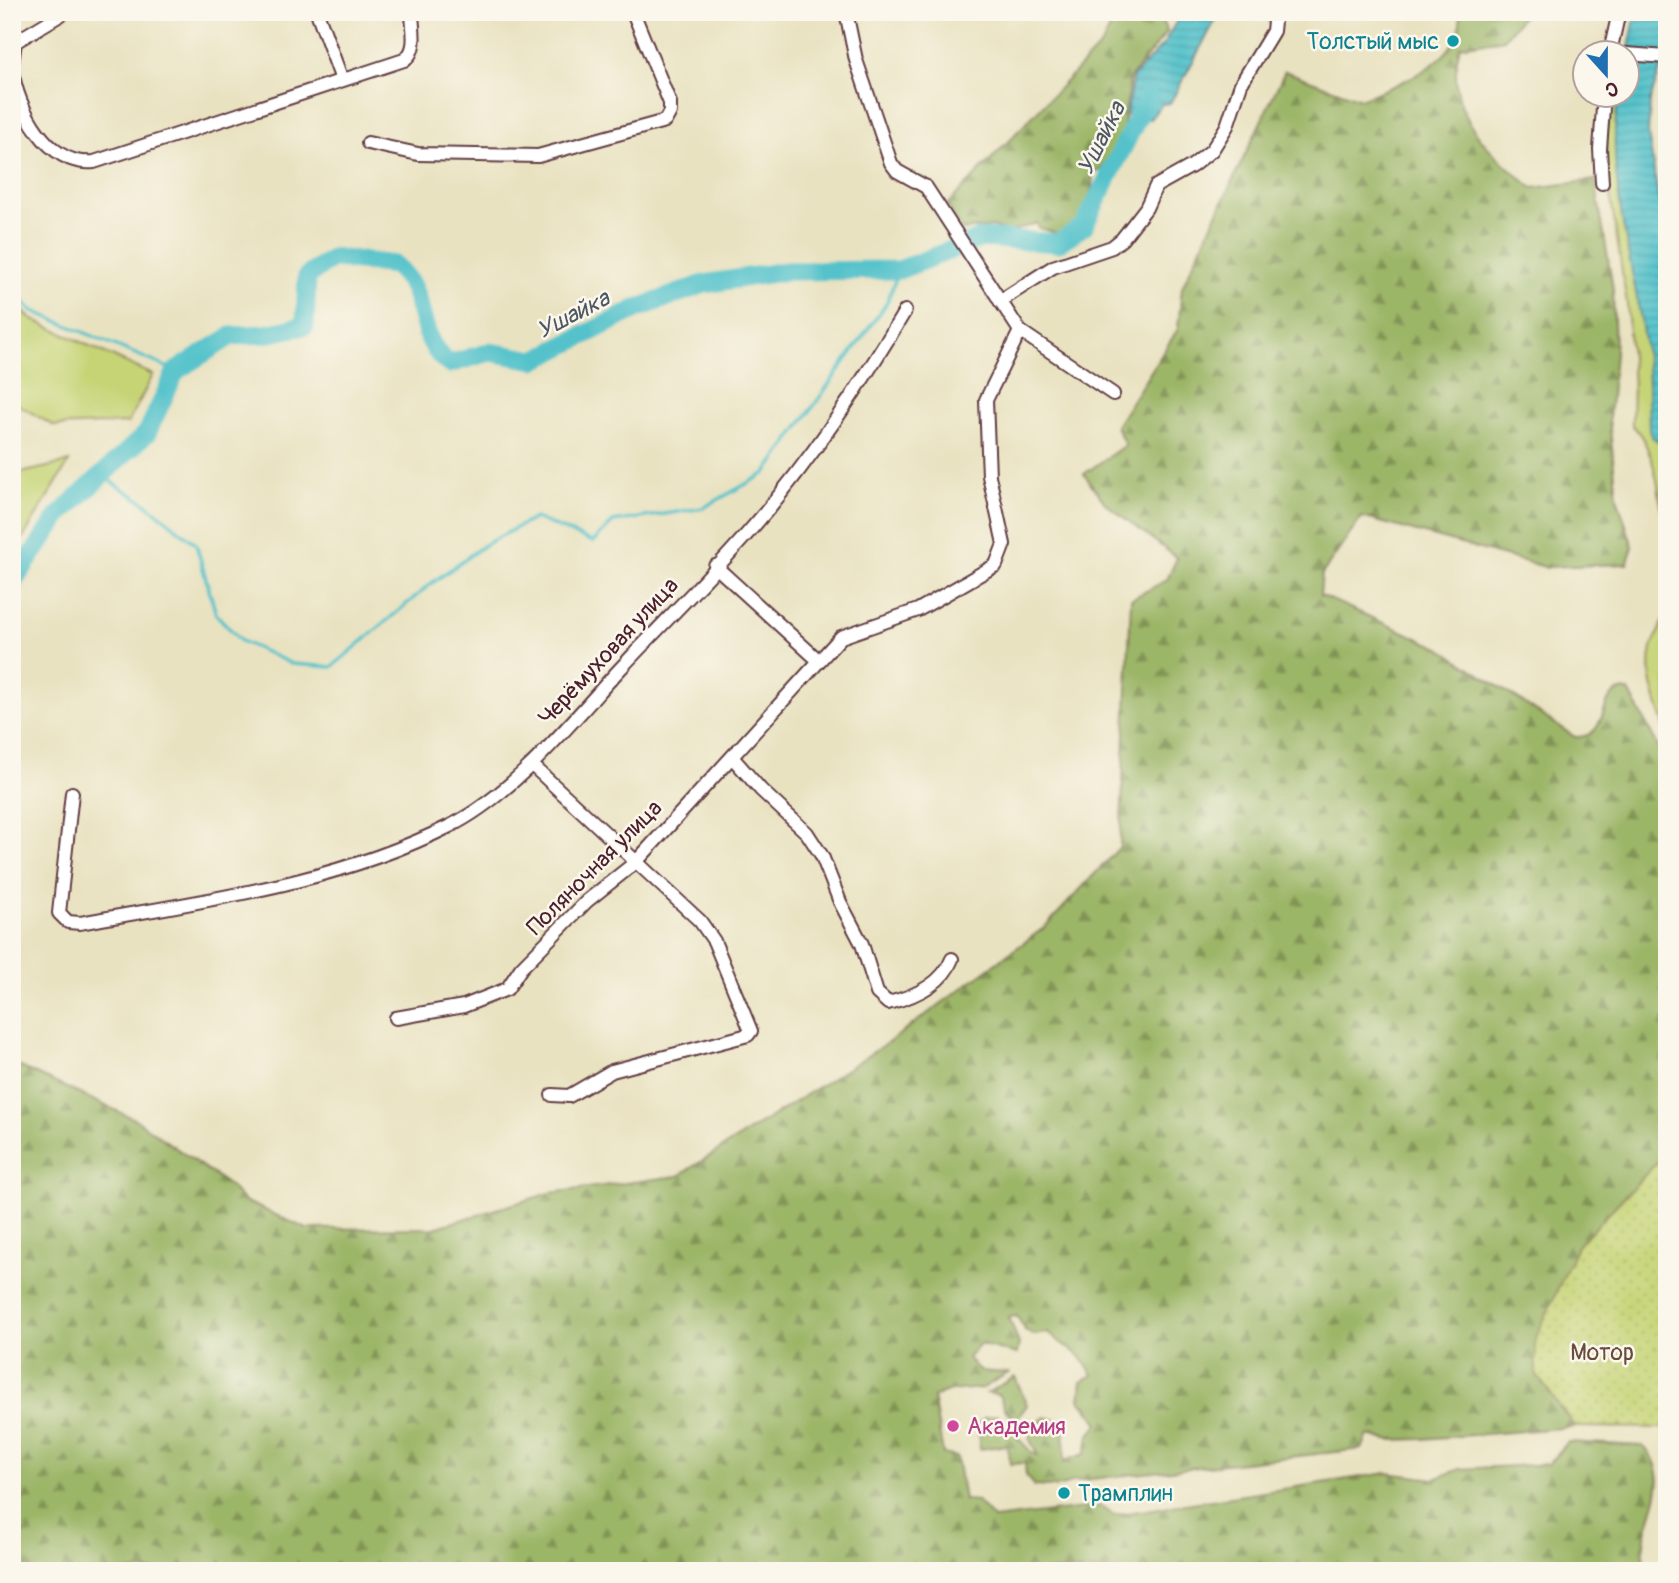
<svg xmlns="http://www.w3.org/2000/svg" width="1679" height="1583" font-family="Pangolin,sans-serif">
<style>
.grass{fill:#c6d476;stroke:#887a50;stroke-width:2}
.forest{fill:url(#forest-firs);stroke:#736a49;stroke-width:2}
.garden{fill:url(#garden-dots);stroke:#887a50;stroke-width:2}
.water{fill:url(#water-rules);stroke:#50707b;stroke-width:2}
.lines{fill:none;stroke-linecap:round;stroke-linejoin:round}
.stream{stroke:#55c2cb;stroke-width:3.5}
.river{stroke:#55c2cb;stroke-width:19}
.street-casing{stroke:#623c42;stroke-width:16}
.street{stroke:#fff;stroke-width:12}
.culture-dot{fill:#0f9aa8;stroke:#fbf7ec;stroke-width:2.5}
.hotel-dot{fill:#d1479c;stroke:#fbf7ec;stroke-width:2.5}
.labels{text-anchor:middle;stroke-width:5;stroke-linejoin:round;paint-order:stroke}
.culture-label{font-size:23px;fill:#0d838f;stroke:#fbf7ec;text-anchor:end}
.street-label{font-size:23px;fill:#4a1f2b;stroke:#fbf7ec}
.park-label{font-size:23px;fill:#694c3e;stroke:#fbf7ec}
.hotel-label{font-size:23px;fill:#b23c85;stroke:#fbf7ec;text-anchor:start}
.water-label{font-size:24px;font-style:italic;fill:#4e5863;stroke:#fbf7ec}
</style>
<defs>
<pattern id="forest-firs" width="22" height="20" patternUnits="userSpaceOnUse" patternTransform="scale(1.75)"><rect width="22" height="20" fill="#9cb667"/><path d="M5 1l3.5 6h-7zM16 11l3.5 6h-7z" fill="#819355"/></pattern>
<pattern id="garden-dots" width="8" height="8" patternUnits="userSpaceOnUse" patternTransform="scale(1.75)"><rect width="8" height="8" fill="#c6d476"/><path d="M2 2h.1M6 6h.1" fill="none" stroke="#acb666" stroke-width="1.8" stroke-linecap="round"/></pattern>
<pattern id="water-rules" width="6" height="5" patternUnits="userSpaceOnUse" patternTransform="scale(1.75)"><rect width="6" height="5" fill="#55c2cb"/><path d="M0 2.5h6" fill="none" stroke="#4ca6ae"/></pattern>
</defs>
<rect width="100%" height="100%" fill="#fbf7ec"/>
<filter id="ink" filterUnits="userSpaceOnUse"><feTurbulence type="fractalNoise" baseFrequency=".0143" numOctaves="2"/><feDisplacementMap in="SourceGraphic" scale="14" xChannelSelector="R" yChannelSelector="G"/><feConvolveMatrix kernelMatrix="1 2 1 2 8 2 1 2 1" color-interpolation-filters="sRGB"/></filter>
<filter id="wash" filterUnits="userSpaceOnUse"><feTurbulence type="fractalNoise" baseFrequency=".00686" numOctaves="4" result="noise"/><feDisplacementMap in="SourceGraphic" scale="28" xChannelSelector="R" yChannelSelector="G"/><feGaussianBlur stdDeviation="1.57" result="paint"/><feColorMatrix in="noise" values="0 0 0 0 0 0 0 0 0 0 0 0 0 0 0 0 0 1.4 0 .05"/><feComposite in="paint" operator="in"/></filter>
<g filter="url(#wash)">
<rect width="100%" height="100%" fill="#e9e2c1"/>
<g class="grass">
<path d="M1608 103 1621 105 1667 441V560C1663 523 1660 450 1632 425L1633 385 1627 304 1606 167Z"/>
<polygon points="12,300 31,319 153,375 128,423 54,426 12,401"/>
<polygon points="69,462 18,546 12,553 12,475"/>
<path d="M1667 607V735C1659 705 1645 679 1652 648 1656 634 1665 622 1667 607Z"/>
</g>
<g class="forest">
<path d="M1117 12H1162L1160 16 1167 32 1130 78 1123 132 1106 164 1101 170 1092 172C1095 195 1081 226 1059 234L1039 228 1037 223 1007 233 993 227 962 230 947 205 1103 43Z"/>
<path d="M1460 12H1526L1504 39 1460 46C1442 110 1487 152 1533 188L1595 180 1613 289 1615 353 1609 418 1617 497 1633 547 1627 564 1545 567 1362 517 1322 574 1320 595 1440 648 1575 737C1614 738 1594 686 1629 691L1655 740 1667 771V1152L1577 1246 1536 1374 1575 1427 1422 1439 1387 1440 1368 1435 1362 1449 1073 1481C1059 1490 1049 1486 1034 1486L1026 1476 1025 1463 1010 1464 1007 1445 980 1449 978 1425 984 1418 997 1415 1031 1452 1038 1456 1029 1438 1032 1426 1045 1417 1065 1422 1064 1461 1085 1454 1090 1435 1099 1423 1080 1400 1082 1382 1093 1375 1080 1356 1047 1333 1033 1335 1025 1330 1017 1316 1009 1317 1019 1344 1017 1354 980 1344 968 1358 979 1371 1008 1373 983 1388 947 1391 933 1397 943 1454 957 1457 964 1500 977 1501 993 1519 1101 1506 1114 1515 1387 1473 1435 1479 1459 1469 1548 1464 1568 1442 1643 1446C1675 1478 1649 1506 1644 1543 1642 1552 1644 1562 1644 1571H12V1063L135 1119 231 1187 244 1201 307 1229 434 1228 550 1193 678 1176 889 1042 1045 927 1120 847 1131 599 1167 580 1177 558 1105 503 1084 474 1125 445 1116 426 1178 329 1182 287 1285 71 1360 99C1396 85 1466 62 1460 12Z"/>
<polygon points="1015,1377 1027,1405 1016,1420 1006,1411 999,1395 987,1393"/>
</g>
<polygon class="garden" points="1667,1152 1667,1428 1575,1427 1536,1374 1535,1340 1577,1246"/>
<g class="water">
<polygon points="1182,12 1220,12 1170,103 1162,104 1150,119 1126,115 1133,77 1163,45"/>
<path d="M1636 12H1667V49L1650 101 1648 134 1667 251V447L1651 436 1649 430C1648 405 1649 379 1646 355 1637 273 1603 177 1619 95L1626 94 1627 58Z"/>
</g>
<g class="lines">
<g class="stream">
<polyline points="12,289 31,310 176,371"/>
<polyline points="100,475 144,502 196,544 216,614 241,641 292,664 332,667 428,586 484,545 535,518 593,542 613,522 703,508 766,473 886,304 899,270"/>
</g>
<path class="river" d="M12 584 60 514 147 433 176 371 231 336 265 334 305 326 307 276 333 258 395 265C401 272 409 280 413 288 425 315 423 344 449 364L490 352 535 360 636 309 704 284 787 271 899 270 982 238 1058 243 1084 226 1148 97"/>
</g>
</g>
<g filter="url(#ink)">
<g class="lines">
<defs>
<g id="street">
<polyline points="317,12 342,80"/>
<polyline points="846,12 856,60 891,163 897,171 926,187 1020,331 1113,394"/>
<polyline points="1610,52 1619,12"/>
<polyline points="1626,54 1667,57"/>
<polyline points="12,64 15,42 65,12"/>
<path d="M12 69C17 108 48 167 94 162L404 60C419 50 412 28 412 12"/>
<polyline points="368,143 418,154 538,156 665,121 670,112 670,103 633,12"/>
<polyline points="1602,183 1600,149 1604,94"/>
<polyline points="1000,301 1053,267 1112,247 1122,239 1146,208 1156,186 1192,166 1212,150 1227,126 1241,84 1273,31 1275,12"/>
<polyline points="715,566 817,659"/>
<path d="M732 757 761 790 807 833 822 856 840 902 862 944 877 993 888 1003C913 997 942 985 952 959"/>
<polyline points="532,765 700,921 714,941 751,1031 748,1035 612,1071 569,1096 552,1095"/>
<path d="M72 793 59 913 68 922 80 923C206 900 334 884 450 826 514 794 572 721 620 669 664 622 711 576 753 527 811 460 860 387 905 311"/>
<polyline points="396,1018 464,1006 507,989 521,968 587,901 636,862 841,637 918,610 996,565 1004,544 989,476 986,400 1020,331"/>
</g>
</defs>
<use href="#street" class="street-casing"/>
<use href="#street" class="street"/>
</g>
</g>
<g class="culture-dot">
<circle cx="1453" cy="41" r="7"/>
<circle cx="1064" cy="1493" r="7"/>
</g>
<circle class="hotel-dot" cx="953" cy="1426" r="7"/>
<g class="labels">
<g class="culture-label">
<text x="1439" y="49">Толстый мыс</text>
<text x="1078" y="1501" text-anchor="start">Трамплин</text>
</g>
<g class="street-label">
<text transform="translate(608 651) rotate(-47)" y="8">Черёмуховая улица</text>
<text transform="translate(594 867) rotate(-45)" y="8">Поляночная улица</text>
</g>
<g class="park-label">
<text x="1602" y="1360">Мотор</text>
</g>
<g class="hotel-label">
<text x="967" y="1434">Академия</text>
</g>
<g class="water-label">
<text transform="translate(1101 138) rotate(-63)" y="8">Ушайка</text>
<text transform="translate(573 314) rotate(-27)" y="8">Ушайка</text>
</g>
</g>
<rect width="1679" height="1583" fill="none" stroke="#fbf7ec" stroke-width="42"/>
<g transform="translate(1606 74) rotate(159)"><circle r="33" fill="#fbf7ec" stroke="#b4a19f" stroke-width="2"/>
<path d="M0-5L12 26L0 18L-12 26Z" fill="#1f6fb2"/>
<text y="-10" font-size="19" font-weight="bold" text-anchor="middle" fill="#4a1f2b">С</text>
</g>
</svg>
